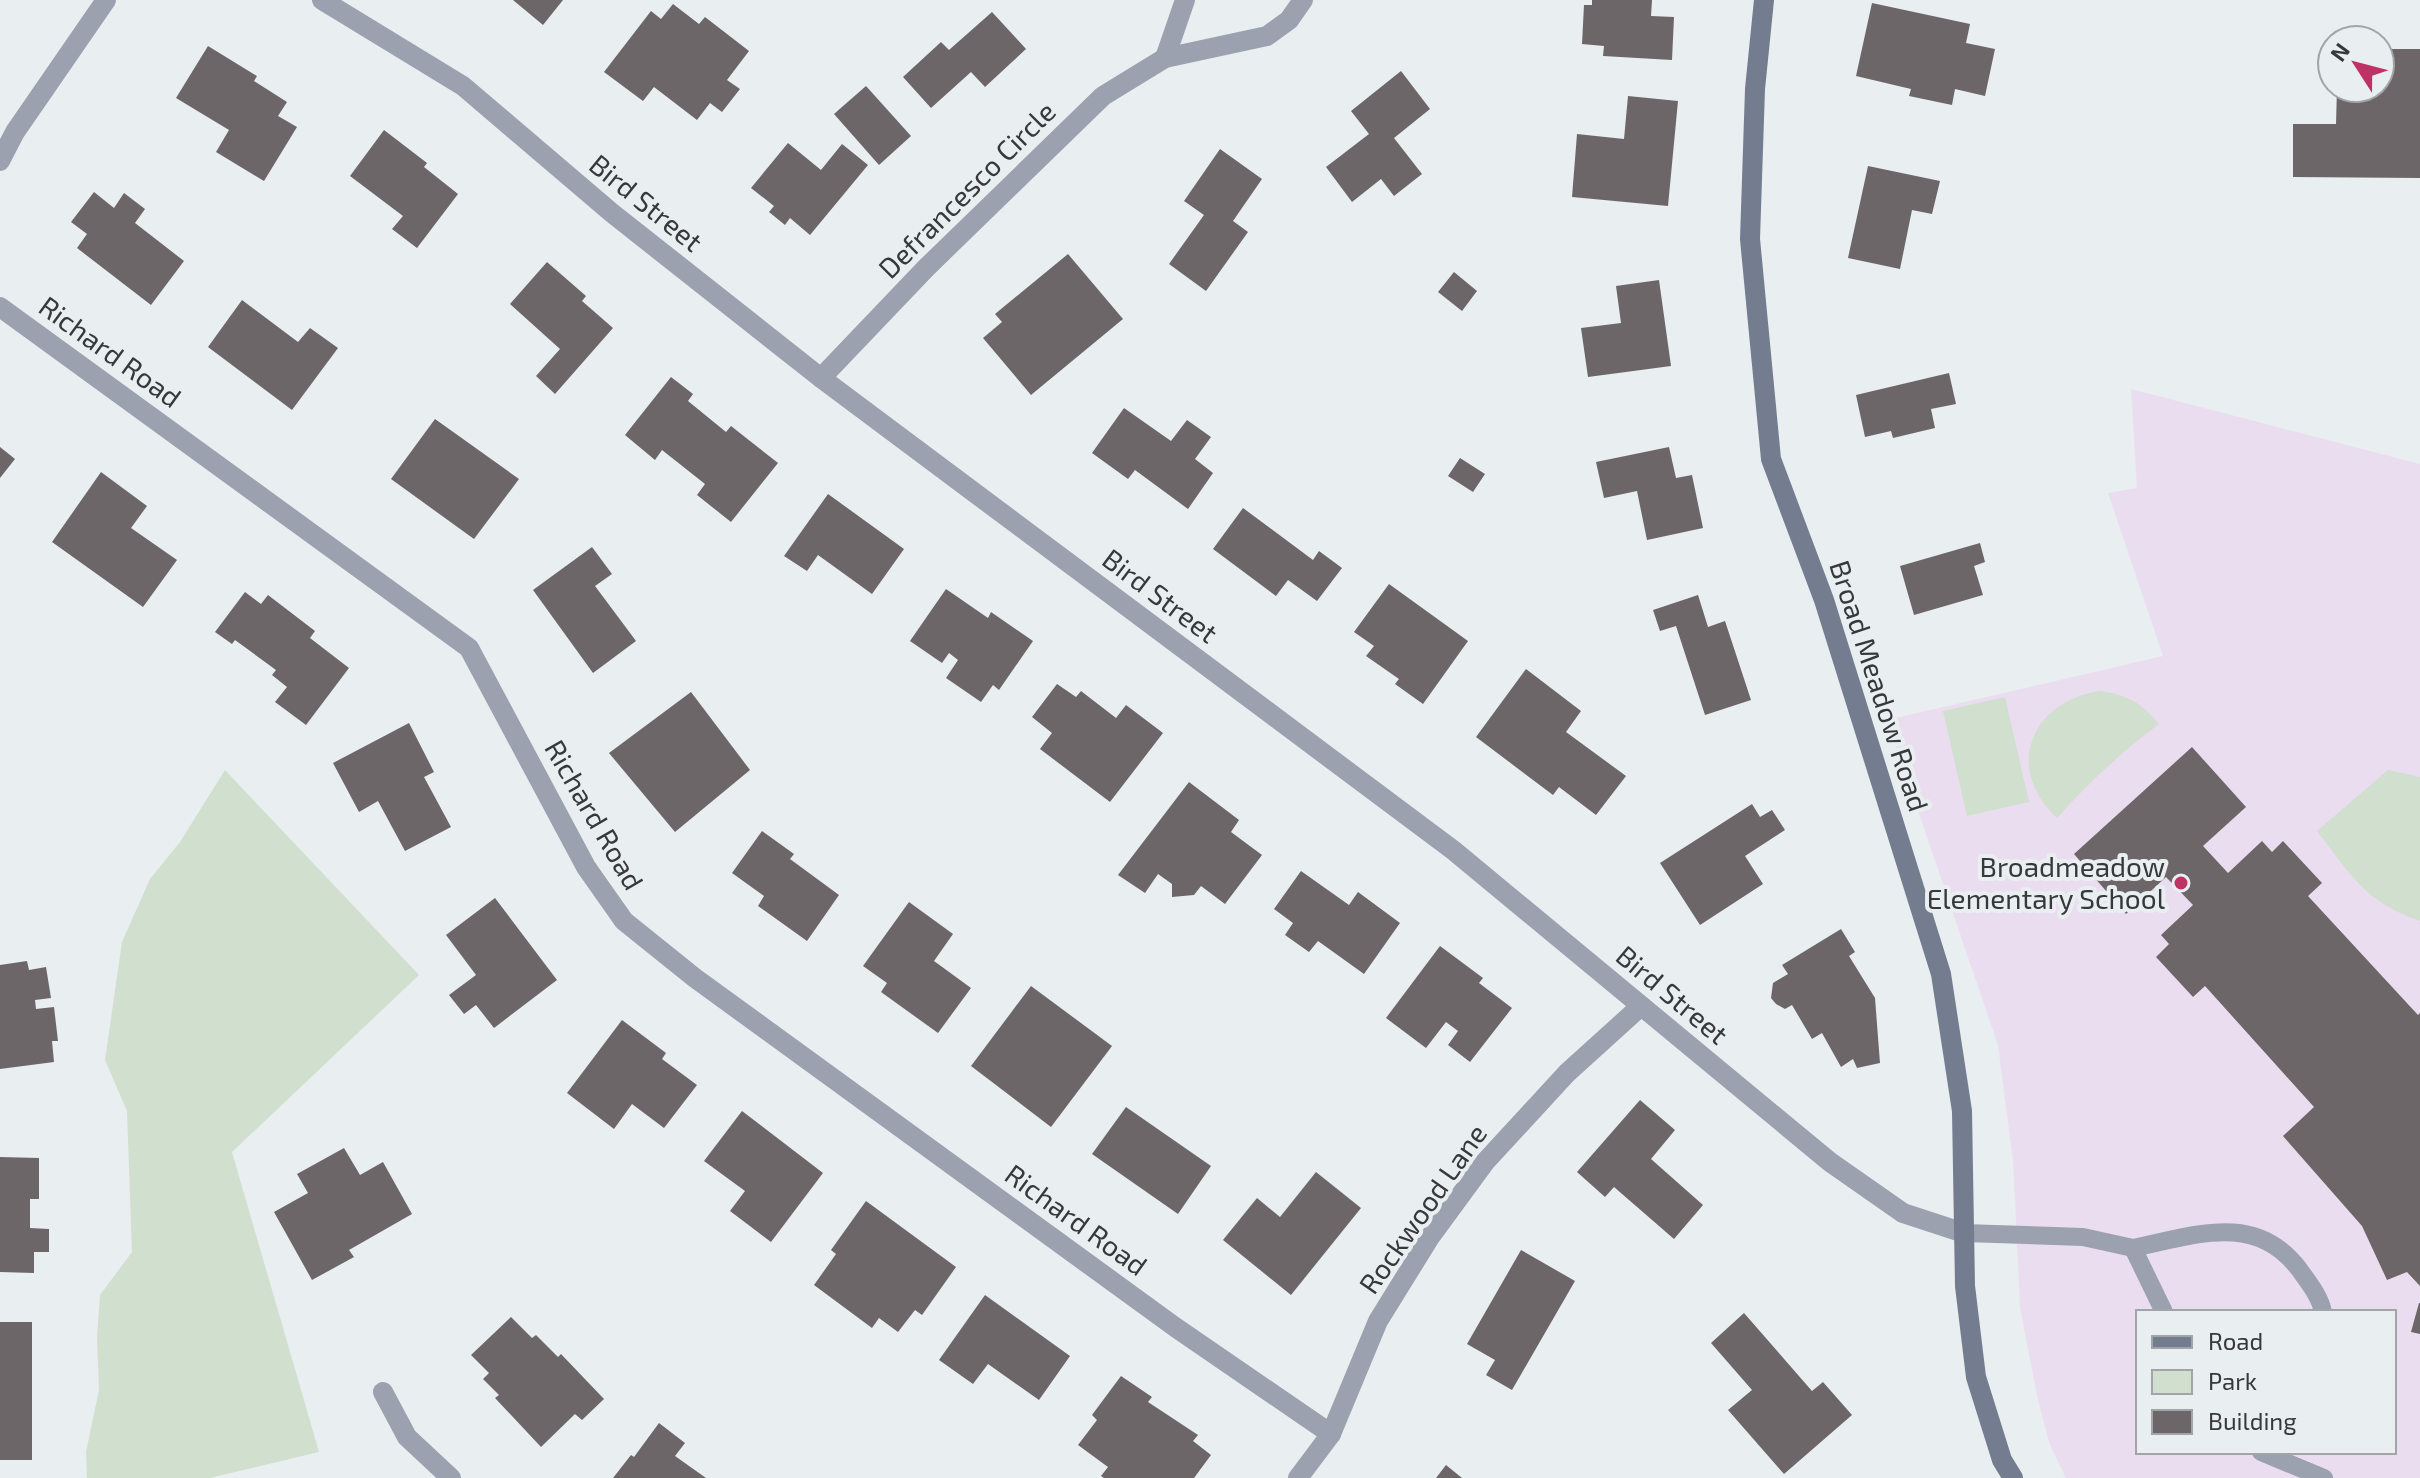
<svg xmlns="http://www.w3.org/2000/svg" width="2420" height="1478" font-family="'Exo 2',sans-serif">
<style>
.education{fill:#ebddf0;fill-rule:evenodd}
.green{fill:#d0dfce}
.building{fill:#6c6668}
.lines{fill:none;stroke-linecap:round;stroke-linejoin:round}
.lane{stroke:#9ba1af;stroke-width:18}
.street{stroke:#9ba1af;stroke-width:20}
.secondary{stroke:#747d90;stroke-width:20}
.poi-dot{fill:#bf3264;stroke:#e9eef1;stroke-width:3}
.labels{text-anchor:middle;stroke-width:8;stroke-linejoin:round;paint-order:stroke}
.street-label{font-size:28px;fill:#36383a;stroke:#e9eef1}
.poi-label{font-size:28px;fill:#36383a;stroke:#e9eef1;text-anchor:end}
</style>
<rect width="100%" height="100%" fill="#e9eef1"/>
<path class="education" d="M2131 389 2420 464V1478H2066L2050 1445 2038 1400 2020 1308 2013 1161 1998 1045 1887 720 2163 656 2108 493 2137 488ZM2138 1312H2394V1452H2138Z"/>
<g class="green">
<path d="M2099 691C2126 694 2142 703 2159 724 2121 752 2089 783 2057 818 2004 769 2030 702 2099 691Z"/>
<polygon points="2005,697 2029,802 1967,816 1943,711"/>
<polygon points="225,770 419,975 232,1152 319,1452 210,1478 87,1478 86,1452 99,1390 97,1337 100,1295 132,1252 127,1111 105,1060 122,942 150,879 180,842"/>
<path d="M2388 770 2420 777V921C2365 902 2351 875 2317 831Z"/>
</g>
<g class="building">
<polygon points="513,0 563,0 543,25"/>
<polygon points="1592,0 1652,0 1651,16 1674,17 1672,60 1603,56 1604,46 1582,44 1584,5 1592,5"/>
<polygon points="1872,3 1970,24 1966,43 1995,49 1985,96 1955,89 1952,105 1909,96 1911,89 1856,76"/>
<polygon points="673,4 699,24 705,17 749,51 727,80 740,89 722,112 710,103 697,120 654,87 643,101 604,72 651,11 661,19"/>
<polygon points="992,12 1026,49 985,87 971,72 931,108 903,77 941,42 949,50"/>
<polygon points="208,46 257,76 254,81 287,102 278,116 297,127 264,181 216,152 229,130 176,98"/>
<polygon points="2380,49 2420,49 2420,178 2293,177 2293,124 2336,124 2337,88 2380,88"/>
<polygon points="1401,71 1430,109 1394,138 1422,174 1394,196 1381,179 1352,202 1326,167 1369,134 1351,111"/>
<polygon points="866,86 911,136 879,165 834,114"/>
<polygon points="1628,96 1678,101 1668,206 1572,197 1577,134 1624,139"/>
<polygon points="384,130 427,163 424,167 458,194 417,248 392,229 403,216 350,176"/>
<polygon points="788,143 821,170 842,144 868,165 810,235 790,218 785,225 769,212 774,206 751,188"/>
<polygon points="1220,149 1262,179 1233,221 1248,232 1206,291 1169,264 1204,215 1184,201"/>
<polygon points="1868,166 1940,181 1932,214 1912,210 1900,269 1848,258"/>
<polygon points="94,192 114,208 124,193 145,209 135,223 184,261 151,305 77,248 87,234 71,222"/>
<polygon points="1068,254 1123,319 1031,395 983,338 1002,322 995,314"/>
<polygon points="547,262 586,296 582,301 613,328 555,394 536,376 560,349 510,304"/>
<polygon points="1454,272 1477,291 1462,311 1438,292"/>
<polygon points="1659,280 1671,366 1588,377 1581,328 1621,323 1616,286"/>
<polygon points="242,300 298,342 310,328 338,348 292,410 208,347"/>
<polygon points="1949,373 1956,404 1931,409 1935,428 1893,438 1891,431 1865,437 1856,395"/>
<polygon points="671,377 693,394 688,401 726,432 731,426 778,463 731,522 697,495 705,484 662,450 655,460 625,435"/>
<polygon points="1124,408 1171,441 1187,420 1211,437 1195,459 1213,473 1188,509 1135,470 1128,479 1092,453"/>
<polygon points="435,419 519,479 474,539 391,479"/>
<polygon points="0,447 15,459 0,478"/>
<polygon points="1669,447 1676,478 1692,475 1703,528 1647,540 1637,491 1604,498 1596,462"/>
<polygon points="1460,458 1485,474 1473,492 1448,476"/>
<polygon points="101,472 147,506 131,528 177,560 143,607 52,542"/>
<polygon points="828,494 904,549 872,594 818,555 807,571 784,556"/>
<polygon points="1243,508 1313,560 1319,551 1342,568 1317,601 1288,580 1276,596 1213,549"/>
<polygon points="1980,543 1985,562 1974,566 1983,595 1914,615 1900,566"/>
<polygon points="592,547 612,574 595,586 636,641 593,673 533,590"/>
<polygon points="1389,584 1468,641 1423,704 1395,684 1399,679 1366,656 1374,646 1354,632"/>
<polygon points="946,589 988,618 991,612 1033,641 999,690 993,685 981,702 946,678 958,660 949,653 942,663 910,641"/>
<polygon points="245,592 261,604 268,595 315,631 310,638 349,668 306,725 275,702 287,687 272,675 276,670 235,640 232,644 215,632"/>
<polygon points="1698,595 1708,627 1725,621 1751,700 1705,715 1676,626 1660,631 1653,610"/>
<polygon points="1526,669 1581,711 1566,732 1626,776 1596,815 1559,787 1553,795 1476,737"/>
<polygon points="1057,684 1076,697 1081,691 1116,718 1126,705 1163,733 1110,802 1040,749 1052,733 1032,717"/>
<polygon points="691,692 750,770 675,832 609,753"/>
<polygon points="409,723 434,772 424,777 451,827 405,851 378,801 359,812 333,763"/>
<polygon points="2192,747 2246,807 2203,846 2228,873 2262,841 2272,852 2283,841 2322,883 2308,896 2418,1015 2420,1013 2420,1286 2407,1272 2387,1280 2362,1226 2283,1136 2314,1107 2205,986 2193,997 2156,957 2169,944 2161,935 2193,905 2166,877 2126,914 2074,854"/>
<polygon points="1189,782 1239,820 1231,832 1262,855 1225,904 1201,886 1194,895 1172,897 1172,884 1158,874 1145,893 1118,875"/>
<polygon points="1752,804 1760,817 1772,810 1785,830 1745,856 1763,884 1700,925 1660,863"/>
<polygon points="762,831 794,854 790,859 839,895 807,941 758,906 764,896 732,873"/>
<polygon points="1301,871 1349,905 1358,892 1400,923 1364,974 1318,941 1309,952 1285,935 1293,923 1274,909"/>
<polygon points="495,898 557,980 494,1028 476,1005 464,1014 449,995 476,975 446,935"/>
<polygon points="909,902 953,934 934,961 971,988 938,1033 881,992 887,983 863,966"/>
<polygon points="1841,929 1855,952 1849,956 1875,998 1880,1063 1857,1068 1853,1059 1841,1067 1822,1033 1812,1039 1792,1005 1785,1009 1776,1004 1771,998 1773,983 1788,974 1782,965"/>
<polygon points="1440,946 1483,978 1479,983 1512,1008 1470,1062 1448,1045 1458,1031 1446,1022 1426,1048 1386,1018"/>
<polygon points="27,961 29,970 46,967 51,998 35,1000 36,1009 54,1007 58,1041 52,1041 54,1062 0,1069 0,965"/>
<polygon points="1031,986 1112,1046 1051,1127 971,1066"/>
<polygon points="622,1020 666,1053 662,1059 697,1085 664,1128 632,1104 614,1129 567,1093"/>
<polygon points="1640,1100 1675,1130 1651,1159 1703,1205 1674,1239 1614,1187 1605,1197 1577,1172"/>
<polygon points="1126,1107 1211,1166 1178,1214 1092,1154"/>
<polygon points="742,1111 823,1173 771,1242 730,1211 745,1191 704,1161"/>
<polygon points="344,1148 360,1175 383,1162 412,1214 349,1250 354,1257 312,1280 274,1212 308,1193 297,1174"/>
<polygon points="0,1157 39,1158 39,1199 30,1199 30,1228 49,1229 49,1252 34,1252 34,1273 0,1272"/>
<polygon points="1316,1172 1361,1208 1291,1295 1223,1240 1257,1198 1280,1217"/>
<polygon points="866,1201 956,1267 922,1315 915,1310 898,1332 879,1318 872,1328 814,1285 836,1254 831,1250"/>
<polygon points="1521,1250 1575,1281 1512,1390 1486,1375 1495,1360 1467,1344"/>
<polygon points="985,1295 1070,1356 1039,1400 988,1364 973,1384 939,1360"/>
<polygon points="2419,1303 2420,1303 2420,1334 2411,1332"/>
<polygon points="1744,1313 1812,1391 1823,1382 1852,1415 1784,1474 1728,1410 1752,1390 1711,1343"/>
<polygon points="511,1317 532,1338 536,1335 558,1357 561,1354 604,1399 582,1420 575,1414 541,1447 495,1398 499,1395 483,1379 489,1373 471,1355"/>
<rect x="0" y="1322" width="32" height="138"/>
<polygon points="1121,1376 1152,1397 1148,1402 1198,1435 1193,1441 1211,1455 1194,1478 1104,1478 1101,1476 1108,1467 1078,1445 1097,1420 1092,1415"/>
<polygon points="659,1423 685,1443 675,1456 706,1478 613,1478 631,1455 634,1457"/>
<polygon points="1446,1465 1462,1478 1436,1478"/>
</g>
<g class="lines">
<g class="lane">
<polyline points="1964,1233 2083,1237 2133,1248"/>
<path d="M2164 1312 2133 1248C2193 1236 2255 1211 2299 1269 2308 1282 2320 1296 2323 1312"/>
<polyline points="2261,1452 2324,1478"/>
</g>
<g class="street">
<polyline points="322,0 463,86 612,213 821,378 1453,850 1830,1162 1903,1213 1964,1233"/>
<polyline points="1165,58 1185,0"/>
<polyline points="0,161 15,132 106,0"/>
<polyline points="0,307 469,648 586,867 624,921 695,978 1175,1327 1331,1434"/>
<polyline points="821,378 926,268 1103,96 1165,58 1267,36 1289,20 1303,0"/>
<polyline points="383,1392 407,1437 451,1478"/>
<polyline points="1298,1478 1331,1434 1378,1321 1430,1237 1485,1162 1567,1073 1641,1006"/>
</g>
<polyline class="secondary" points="1764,0 1755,89 1750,239 1771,459 1824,600 1941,974 1962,1111 1965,1286 1976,1377 2002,1460 2013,1478"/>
</g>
<circle class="poi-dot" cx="2181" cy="883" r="8"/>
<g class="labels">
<g class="street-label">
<text transform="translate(967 190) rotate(-45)" y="10">Defrancesco Circle</text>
<text transform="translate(646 203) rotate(39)" y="10">Bird Street</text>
<text transform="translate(110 352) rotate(36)" y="10">Richard Road</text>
<text transform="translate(1160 596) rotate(37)" y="10">Bird Street</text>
<text transform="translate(1879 686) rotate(72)" y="10">Broad Meadow Road</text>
<text transform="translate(594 815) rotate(60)" y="10">Richard Road</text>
<text transform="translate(1672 995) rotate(40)" y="10">Bird Street</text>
<text transform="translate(1423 1209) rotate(-55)" y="10">Rockwood Lane</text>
<text transform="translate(1076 1220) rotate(36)" y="10">Richard Road</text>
</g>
<g class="poi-label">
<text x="2165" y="877">Broadmeadow<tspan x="2165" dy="32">Elementary School</tspan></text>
</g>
</g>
<rect x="2136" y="1310" width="260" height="144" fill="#e9eef1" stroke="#a1a5a8" stroke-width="2"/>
<rect x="2152" y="1336" width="40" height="12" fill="#747d90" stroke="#a1a5a8" stroke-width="2"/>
<text x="2208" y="1350" font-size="24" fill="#36383a">Road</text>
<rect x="2152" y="1370" width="40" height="24" fill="#d0dfce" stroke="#a1a5a8" stroke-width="2"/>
<text x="2208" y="1390" font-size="24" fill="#36383a">Park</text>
<rect x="2152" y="1410" width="40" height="24" fill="#6c6668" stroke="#a1a5a8" stroke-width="2"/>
<text x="2208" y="1430" font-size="24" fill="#36383a">Building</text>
<g transform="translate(2356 64) rotate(306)"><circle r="38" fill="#e9eef1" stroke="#a1a5a8" stroke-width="2"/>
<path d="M0-6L14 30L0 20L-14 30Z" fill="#bf3264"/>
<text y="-12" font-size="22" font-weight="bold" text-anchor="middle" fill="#36383a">N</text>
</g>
</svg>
